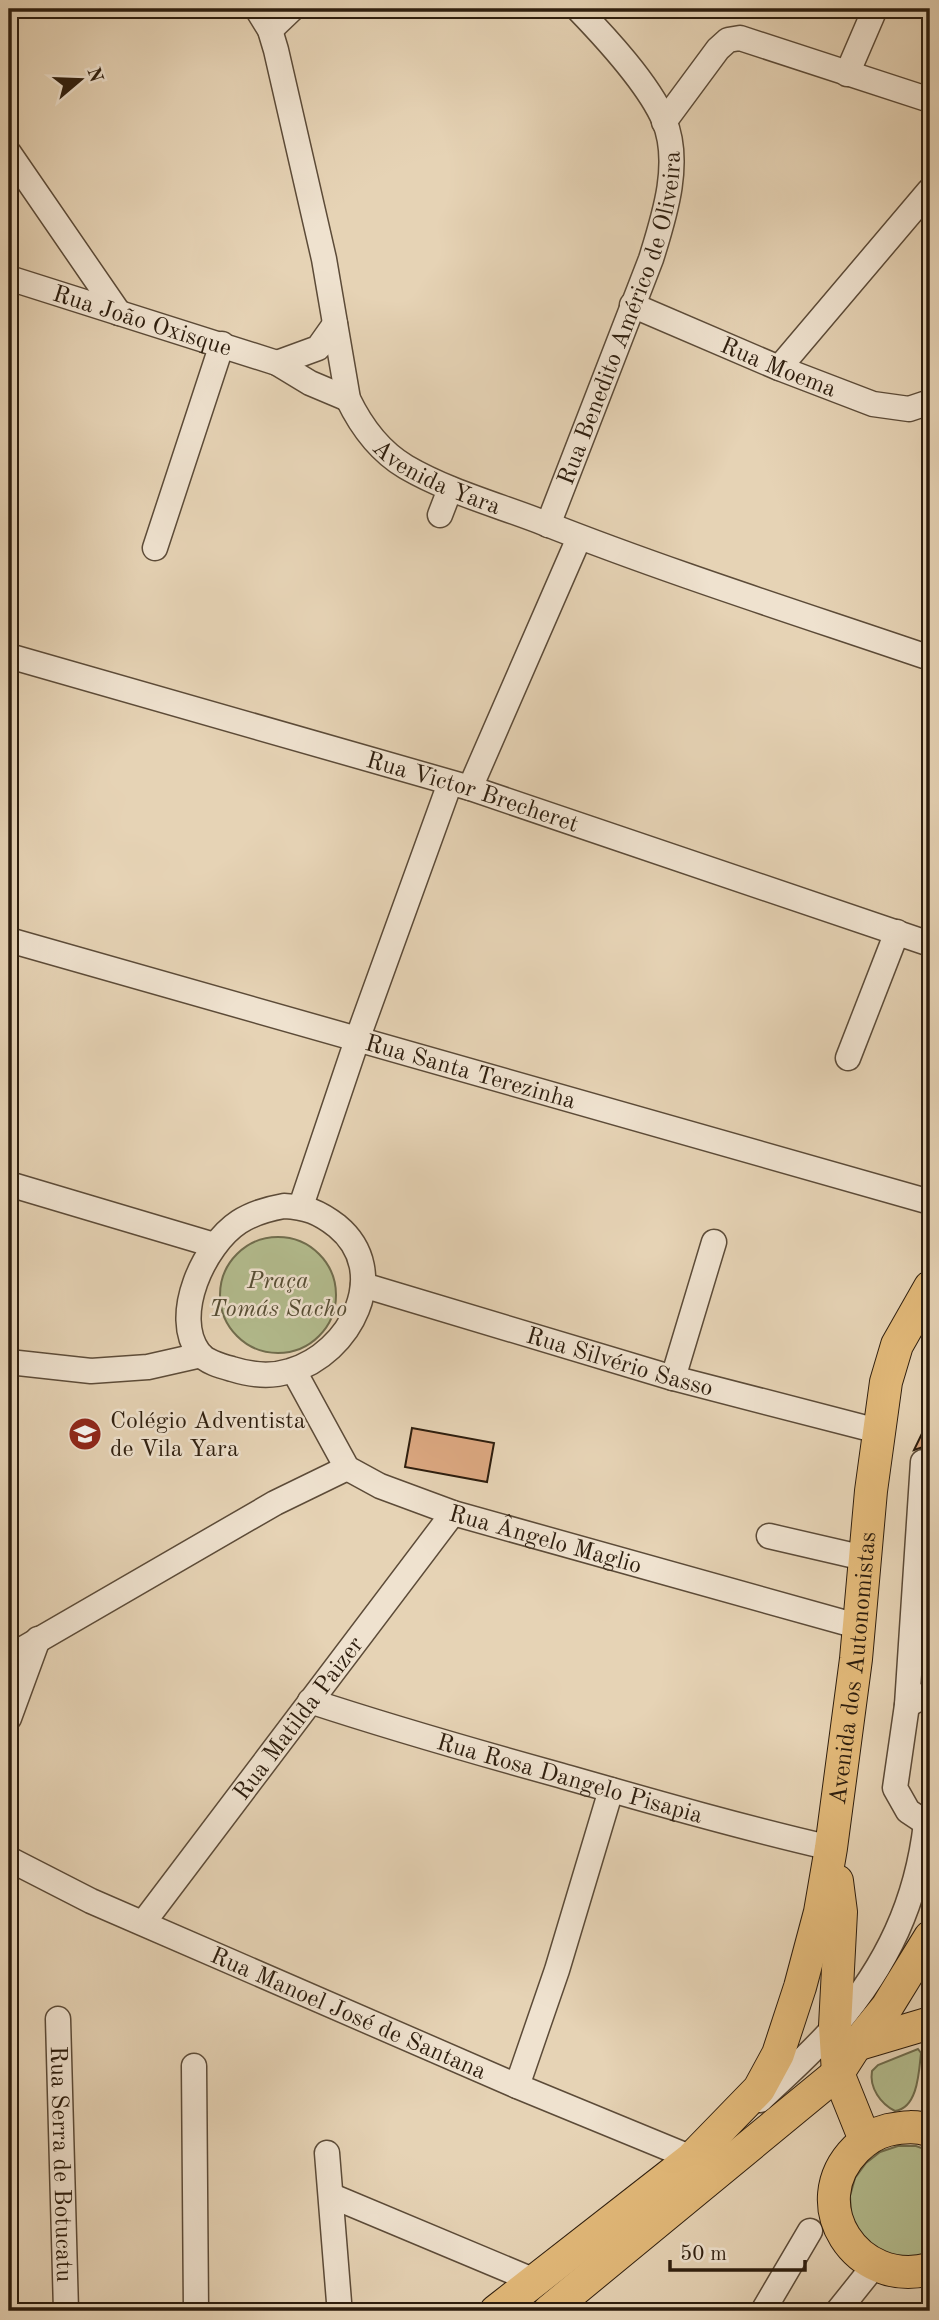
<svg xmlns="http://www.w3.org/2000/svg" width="939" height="2320" font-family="'Old Standard TT',serif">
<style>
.green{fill:#b3bc8e;stroke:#706d4e;stroke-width:2}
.building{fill:#dca881;stroke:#2e1e0e;stroke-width:2}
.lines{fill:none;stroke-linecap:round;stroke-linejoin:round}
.minor-tunnel{stroke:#c1af94;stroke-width:24;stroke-dasharray:24 12;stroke-linecap:butt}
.minor-casing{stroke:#5c4b38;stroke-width:27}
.major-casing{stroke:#2e1e0e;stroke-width:34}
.minor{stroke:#efe2cf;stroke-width:24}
.major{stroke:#e3ba7a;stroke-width:32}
.labels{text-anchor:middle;stroke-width:5;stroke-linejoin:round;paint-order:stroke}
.street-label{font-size:24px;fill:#2e1e0e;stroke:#efe2cf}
.park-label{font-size:24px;font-style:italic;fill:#564d34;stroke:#efe2cf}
.poi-label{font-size:24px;fill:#2e1e0e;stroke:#efe2cf;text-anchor:start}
</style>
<rect width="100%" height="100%" fill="#e6d3b5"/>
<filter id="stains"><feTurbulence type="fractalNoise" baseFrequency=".00286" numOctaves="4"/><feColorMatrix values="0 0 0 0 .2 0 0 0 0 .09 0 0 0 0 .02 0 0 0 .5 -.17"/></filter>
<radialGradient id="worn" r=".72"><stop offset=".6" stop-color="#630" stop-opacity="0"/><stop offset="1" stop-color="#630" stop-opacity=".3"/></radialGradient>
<g class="green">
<circle cx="278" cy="1295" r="58"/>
<path d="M918 2049 921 2053C919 2071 918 2108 895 2111 881 2104 869 2088 872 2071L878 2065Z"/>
<polygon points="898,2146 916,2146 930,2151 930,2255 920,2259 884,2256 857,2231 851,2214 850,2196 855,2178 866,2163 880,2152"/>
</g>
<g class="building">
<polygon points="930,1417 930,1449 923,1447 914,1450"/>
<polygon points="412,1428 494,1443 487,1482 405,1467"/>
<polygon points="930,1607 930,1651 926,1648"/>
</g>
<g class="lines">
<g class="minor-tunnel">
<polyline points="913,1623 930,1590"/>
<polyline points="907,1705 930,1662"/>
</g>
<defs>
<g id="minor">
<path id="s1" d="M257 9 270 30 276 50 324 259 348 399C361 426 379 451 406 467 449 492 498 505 544 523 671 573 801 614 930 658"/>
<polyline points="270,30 292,9"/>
<polyline points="847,74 875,9"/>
<polyline points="664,122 718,49 728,40 740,38 930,100"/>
<polyline points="9,153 119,313"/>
<path id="s2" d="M9 278 277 363 310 383 348 399"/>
<path id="s3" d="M632 305 779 368 873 404 909 409 930 402"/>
<polyline points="277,363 318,348 335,324"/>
<polyline points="779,368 929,191"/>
<polyline points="440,515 450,489"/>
<path id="s4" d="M548 525 651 259C664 217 682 163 664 120 648 83 606 38 578 9"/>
<polyline points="155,548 222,344"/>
<path id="s5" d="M9 656 470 788 930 944"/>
<polyline points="470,788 579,538"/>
<path id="s6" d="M9 940 930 1202"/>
<polyline points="848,1058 897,932"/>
<polyline points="9,1184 214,1245"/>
<path d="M284 1206C306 1207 319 1212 337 1226 393 1272 350 1354 290 1371 271 1377 251 1375 232 1369 221 1366 206 1362 199 1353 171 1316 204 1245 239 1222 253 1213 267 1209 284 1206Z"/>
<polyline points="301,1206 358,1037 450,783"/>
<path id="s7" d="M363 1285 673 1378 878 1431"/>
<polyline points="9,1362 91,1371 148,1367 201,1355"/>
<path id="s8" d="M294 1371 347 1468 380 1486 453 1513 857 1626"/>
<polyline points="673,1378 714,1242"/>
<polyline points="923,1462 907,1705 895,1788 908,1811 926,1823 930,1824"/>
<polyline points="769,1536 864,1558"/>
<polyline points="9,1657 275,1503 347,1468"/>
<path id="s9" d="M310 1701C392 1728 476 1752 559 1775 650 1801 740 1827 831 1848"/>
<polyline points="907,1705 930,1693"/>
<polyline points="9,1718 38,1639"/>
<path id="s10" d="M9 1859 91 1901 517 2086 692 2158"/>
<path id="s11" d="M143 1923 453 1513"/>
<path id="s12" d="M58 2019 66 2311"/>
<polyline points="194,2066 196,2311"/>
<polyline points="517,2086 557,1970 611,1790"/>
<path d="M760 2100C785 2076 813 2052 836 2025 887 1965 917 1902 926 1823"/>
<polyline points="327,2153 339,2302"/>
<polyline points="332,2196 535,2281"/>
<polyline points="763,2311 810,2231"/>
<polyline points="838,2311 874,2266"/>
</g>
<g id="major">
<polyline points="837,1881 841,1912 835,2026 838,2073 865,2140"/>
<polyline points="856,2045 930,2023"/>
<path d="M930 2131C917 2125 902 2127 888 2130 875 2133 865 2140 856 2149 801 2204 857 2289 930 2269"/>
<path id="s13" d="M496 2311 692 2158 759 2089 778 2054 800 1987 820 1912 831 1848 856 1659 871 1491 886 1382 897 1345 930 1287"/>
<polyline points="549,2311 838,2073 856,2045 887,2007 930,1937"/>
</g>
</defs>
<use href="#minor" class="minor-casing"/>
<use href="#major" class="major-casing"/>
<use href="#minor" class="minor"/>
<use href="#major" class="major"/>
</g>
<defs>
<symbol id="school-disc" viewBox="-11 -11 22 22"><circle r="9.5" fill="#8f2418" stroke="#efe2cf"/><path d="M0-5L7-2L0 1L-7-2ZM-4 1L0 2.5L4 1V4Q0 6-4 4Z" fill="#fff"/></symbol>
</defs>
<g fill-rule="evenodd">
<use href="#school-disc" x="66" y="1415" width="38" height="38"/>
</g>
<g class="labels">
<g class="street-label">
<text dy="8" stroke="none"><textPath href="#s4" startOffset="220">Rua Benedito Américo de Oliveira</textPath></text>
<text dy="8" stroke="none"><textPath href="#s2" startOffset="140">Rua João Oxisque</textPath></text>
<text dy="8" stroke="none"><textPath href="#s3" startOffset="159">Rua Moema</textPath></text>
<text dy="8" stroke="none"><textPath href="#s1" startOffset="525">Avenida Yara</textPath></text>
<text dy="8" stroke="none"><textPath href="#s5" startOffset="483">Rua Victor Brecheret</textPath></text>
<text dy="8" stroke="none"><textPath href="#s6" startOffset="480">Rua Santa Terezinha</textPath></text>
<text dy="8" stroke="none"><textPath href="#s7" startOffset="268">Rua Silvério Sasso</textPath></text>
<text dy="8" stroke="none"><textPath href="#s8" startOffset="322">Rua Ângelo Maglio</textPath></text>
<text dy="8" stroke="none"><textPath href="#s13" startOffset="779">Avenida dos Autonomistas</textPath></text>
<text dy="8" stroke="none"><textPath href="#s11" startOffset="257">Rua Matilda Paizer</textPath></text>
<text dy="8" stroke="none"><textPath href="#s9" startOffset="271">Rua Rosa Dangelo Pisapia</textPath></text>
<text dy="8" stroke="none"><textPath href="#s10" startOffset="373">Rua Manoel José de Santana</textPath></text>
<text dy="8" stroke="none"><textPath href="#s12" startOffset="145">Rua Serra de Botucatu</textPath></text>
</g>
<g class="park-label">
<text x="278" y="1288">Praça<tspan x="278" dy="28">Tomás Sacho</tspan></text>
</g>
<g class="poi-label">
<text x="110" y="1428">Colégio Adventista<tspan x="110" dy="28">de Vila Yara</tspan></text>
</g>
</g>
<rect width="939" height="2320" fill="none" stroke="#e6d3b5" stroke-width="35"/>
<rect x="10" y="10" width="918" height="2299" fill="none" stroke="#2e1e0e" stroke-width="3.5"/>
<rect x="18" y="18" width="904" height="2285" fill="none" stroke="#2e1e0e" stroke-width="2"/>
<g transform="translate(80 80) rotate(71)" stroke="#efe2cf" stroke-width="5" paint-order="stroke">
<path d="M0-5L12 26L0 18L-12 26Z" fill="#2e1e0e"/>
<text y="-10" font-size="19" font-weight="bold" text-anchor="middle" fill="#2e1e0e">N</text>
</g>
<path d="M670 2260v10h135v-10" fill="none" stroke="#2e1e0e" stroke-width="3.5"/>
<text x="680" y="2260" font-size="21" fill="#2e1e0e" stroke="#efe2cf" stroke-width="5" paint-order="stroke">50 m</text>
<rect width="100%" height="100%" filter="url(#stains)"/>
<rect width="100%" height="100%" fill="url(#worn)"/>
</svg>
